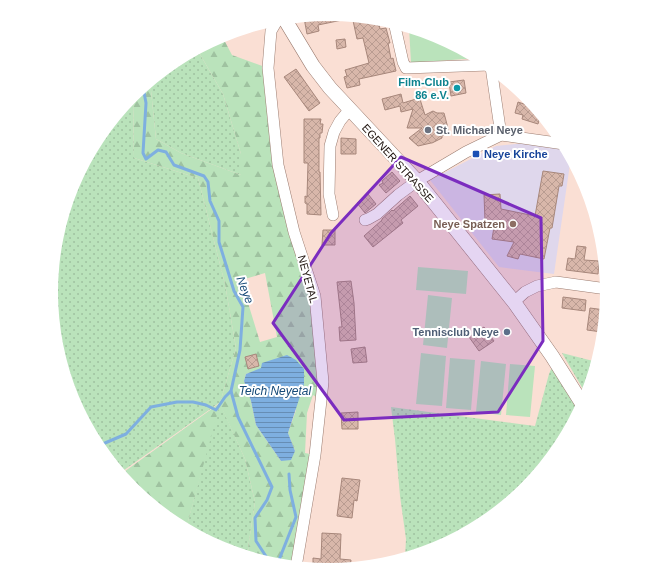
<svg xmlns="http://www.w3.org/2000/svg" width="659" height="584" font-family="Arial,sans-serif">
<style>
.education{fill:#dfd7ec}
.green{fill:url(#green-dots)}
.forest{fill:url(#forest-firs);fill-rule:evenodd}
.pitch{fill:#bae3bb}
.water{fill:url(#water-rules)}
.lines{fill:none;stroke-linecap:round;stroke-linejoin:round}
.stream{stroke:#7eafe0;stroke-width:3}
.building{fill:url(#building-cross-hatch);stroke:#a7877b}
.minor-casing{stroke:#9c7d71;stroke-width:12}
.tertiary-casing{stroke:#9c7d71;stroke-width:15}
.minor{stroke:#fff;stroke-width:11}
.tertiary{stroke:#fff;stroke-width:14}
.marked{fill:#7b2cbf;fill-opacity:0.2;stroke:#7b2cbf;stroke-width:3;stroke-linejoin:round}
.culture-dot{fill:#0f9aa8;stroke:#fff;stroke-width:1.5}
.worship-dot{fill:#6b7280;stroke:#fff;stroke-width:1.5}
.transit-dot{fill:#1a4fb4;stroke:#fff;stroke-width:1.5}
.education-dot{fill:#8d6e63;stroke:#fff;stroke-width:1.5}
.service-dot{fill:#5c6f8a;stroke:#fff;stroke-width:1.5}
.labels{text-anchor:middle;stroke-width:4;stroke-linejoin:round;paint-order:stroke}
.culture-label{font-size:11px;font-weight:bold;fill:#0d838f;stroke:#fff;text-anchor:end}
.worship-label{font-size:11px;font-weight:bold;fill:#5b616d;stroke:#fff;text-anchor:start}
.transit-label{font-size:11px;font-weight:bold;fill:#164399;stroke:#fff;text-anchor:start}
.street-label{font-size:11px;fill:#1c110c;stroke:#fff}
.education-label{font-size:11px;font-weight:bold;fill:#785e54;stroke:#fff;text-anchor:end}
.service-label{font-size:11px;font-weight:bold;fill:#4e5e75;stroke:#fff;text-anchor:end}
.water-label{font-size:12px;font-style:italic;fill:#164a78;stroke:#fff}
</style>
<defs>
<pattern id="green-dots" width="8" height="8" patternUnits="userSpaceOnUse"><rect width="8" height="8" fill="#bae3bb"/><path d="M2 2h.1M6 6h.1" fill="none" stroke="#9fc2a0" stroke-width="1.8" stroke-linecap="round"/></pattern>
<pattern id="forest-firs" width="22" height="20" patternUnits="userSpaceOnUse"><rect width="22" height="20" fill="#bae3bb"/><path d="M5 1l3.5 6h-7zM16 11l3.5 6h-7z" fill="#9fc2a0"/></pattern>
<pattern id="water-rules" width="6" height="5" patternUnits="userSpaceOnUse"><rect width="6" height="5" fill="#7eafe0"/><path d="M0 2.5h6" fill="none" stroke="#668db4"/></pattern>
<pattern id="building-cross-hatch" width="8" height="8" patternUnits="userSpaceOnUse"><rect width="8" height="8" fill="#d8b7aa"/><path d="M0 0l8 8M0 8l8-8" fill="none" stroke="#b99c91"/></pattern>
</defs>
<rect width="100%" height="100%" fill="#fadfd4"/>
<polygon class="education" points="525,143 567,150 571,157 554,274 499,267 430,180 496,146"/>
<g class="green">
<polygon points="197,49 223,94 241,154 241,175 181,153 156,139 150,81 175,61"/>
<polygon points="133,95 134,158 198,178 225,284 236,348 220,403 245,459 255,502 248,548 252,557 223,549 186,529 219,403 120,473 98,446 73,398 57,346 52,292 57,238 73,185 98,137"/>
<polygon points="562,353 597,362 587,396"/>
<polygon points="553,365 579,412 561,447 526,489 484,523 436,549 405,558 406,539 400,496 395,439 391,407 535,426 549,374"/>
</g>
<path class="forest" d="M222 36 232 55 268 68 278 165 315 296 321 400 313 395 307 413 305 453 315 455 296 567 275 565 252 557 248 548 255 502 245 459 220 404 186 529 175 523 133 488 121 474 220 403 236 348 225 284 198 178 134 158 133 95 150 81 156 139 181 153 241 175V154L223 94 197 49ZM265 273 277 337 260 342 241 280ZM261 369 296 410 288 433 295 451 281 461 256 425 251 401 244 381 246 374Z"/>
<g class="pitch">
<polygon points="409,27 436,35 478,58 411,63"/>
<polygon points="418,267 468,271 466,294 416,290"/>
<polygon points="428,295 452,298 447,348 423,345"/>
<polygon points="421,353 446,356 442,406 416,404"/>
<polygon points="450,358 475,360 471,410 446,408"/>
<polygon points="481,361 506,364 501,415 476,412"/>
<polygon points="510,364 535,366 530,417 506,415"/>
</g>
<polygon class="water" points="287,355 296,360 304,369 304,384 288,433 295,451 291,460 281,461 256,425 251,401 244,381 246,374 261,368 262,363"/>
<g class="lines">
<g class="stream">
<polyline points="143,87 146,103 143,153 146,159 158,150 166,152 174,165 204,176 208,182 210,201 219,221 219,242 234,291 243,307 240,350 231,391 238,417 272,487 267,500 255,518 256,541 271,564"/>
<polyline points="98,446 126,434 151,407 177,402 193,402 206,405 216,410 225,397 231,391"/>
<polyline points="277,565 296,517 290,490 289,474"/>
</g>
</g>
<g class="building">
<polygon points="330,14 352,16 352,18 318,25 319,31 307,34 304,18 315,15"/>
<polygon points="352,16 378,19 380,29 386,28 390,43 388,43 391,59 393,58 396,71 359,79 360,85 347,88 344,77 347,76 345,70 369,63 363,38 357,39"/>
<polygon points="345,39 346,47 337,49 336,40"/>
<polygon points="296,69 320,103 309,111 284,77"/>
<polygon points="464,80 466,93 451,96 449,82"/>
<polygon points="418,93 425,115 433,111 437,113 444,113 449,132 442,136 442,138 432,143 431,143 418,146 409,138 422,128 407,128 413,109 401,112 400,106 385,110 382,99 401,94 403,103 416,99"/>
<polygon points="518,102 536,108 541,113 538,124 522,119 523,115 515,113"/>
<polygon points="304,119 321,119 320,124 323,124 322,133 320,133 320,138 319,138 319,172 320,172 321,215 307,214 307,204 305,203 305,196 307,197 308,163 304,163"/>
<polygon points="341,138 356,139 356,154 341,154"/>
<polygon points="543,171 564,174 562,186 559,186 552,228 550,228 544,259 520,254 518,259 507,256 514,242 492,239 495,221 485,221 484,195 500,194 501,209 535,216"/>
<polygon points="392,172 400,181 386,193 379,185 383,183 382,181"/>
<polygon points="368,194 376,204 365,213 357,203"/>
<polygon points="410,196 418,206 401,220 403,223 373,247 364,236 382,220 382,219 392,210 393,211"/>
<polygon points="323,230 335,230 335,245 322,245"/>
<polygon points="577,246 586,247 584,260 599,261 598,274 566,270 568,258 575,259"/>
<polygon points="351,281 354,303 356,340 340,341 339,327 342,327 337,282"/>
<polygon points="563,297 586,300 585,311 562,308"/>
<polygon points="590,308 605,310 602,332 587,330"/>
<polygon points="484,327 494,341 479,351 469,337"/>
<polygon points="365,347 367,362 353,363 351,349"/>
<polygon points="256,354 259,366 248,369 245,357"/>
<polygon points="358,412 358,429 342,429 341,413"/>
<polygon points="342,478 360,480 357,501 354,500 352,518 337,516"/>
<polygon points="322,533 341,534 340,559 351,560 350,568 329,570 313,568 313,558 321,559"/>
</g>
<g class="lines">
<defs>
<g id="minor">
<polyline points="278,19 271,31 268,68 278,165 294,232 315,296 323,382 315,455 296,567"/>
<polyline points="394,22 403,62 406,68 489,65"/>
<polyline points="491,67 501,135"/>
<polyline points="333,215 329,194 330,146 334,132 340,121 350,109"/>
<polyline points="365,220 368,219 377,214 398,195 417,181 466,152 501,135 564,144"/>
<polyline points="514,302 525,292 537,286 556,282 607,289"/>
</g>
<polyline id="tertiary" points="284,18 313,66 330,88 417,181 514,302 552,356 583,405"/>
</defs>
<use href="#minor" class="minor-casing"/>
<use href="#tertiary" class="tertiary-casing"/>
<use href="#minor" class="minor"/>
<use href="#tertiary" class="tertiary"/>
</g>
<path class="marked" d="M401 157 541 218 543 341 498 412 344 420 273 323 331 233Z"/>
<circle class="culture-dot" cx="457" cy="88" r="4"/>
<circle class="worship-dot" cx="428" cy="130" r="4"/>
<rect class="transit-dot" x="472" y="150" width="8" height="8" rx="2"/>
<circle class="education-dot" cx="513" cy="224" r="4"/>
<circle class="service-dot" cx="507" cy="332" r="4"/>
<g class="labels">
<g class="culture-label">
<text x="449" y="86">Film-Club<tspan x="449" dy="13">86 e.V.</tspan></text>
</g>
<g class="worship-label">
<text x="436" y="134">St. Michael Neye</text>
</g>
<g class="transit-label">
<text x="484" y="158">Neye Kirche</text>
</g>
<g class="street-label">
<text transform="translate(398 163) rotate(48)" y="4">EGENER STRASSE</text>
<text transform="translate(308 279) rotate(75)" y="4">NEYETAL</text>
</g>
<g class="education-label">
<text x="505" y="228">Neye Spatzen</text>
</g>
<g class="service-label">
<text x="499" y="336">Tennisclub Neye</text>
</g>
<g class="water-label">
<text transform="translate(245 290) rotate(69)" y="4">Neye</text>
<text x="275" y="395">Teich Neyetal</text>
</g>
</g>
<path d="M0 0H659V584H0ZM58 292a271 271 0 1 1 542 0a271 271 0 1 1-542 0Z" fill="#fff" fill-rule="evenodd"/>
</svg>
